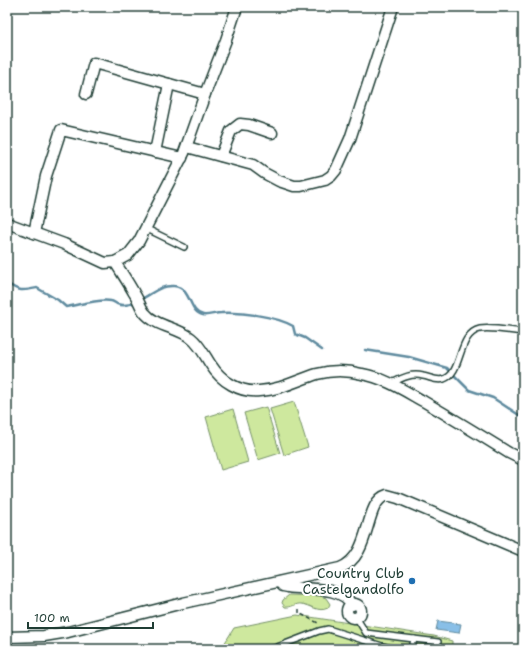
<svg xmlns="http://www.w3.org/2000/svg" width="530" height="656" font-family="'Shantell Sans',sans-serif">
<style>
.green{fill:#cee89e;stroke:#769269}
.water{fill:#89bfe7;stroke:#5f8b9f}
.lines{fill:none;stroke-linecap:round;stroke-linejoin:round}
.stream{stroke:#5f8b9f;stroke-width:2.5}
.lane-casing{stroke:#1f3d34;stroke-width:8}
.street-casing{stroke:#1f3d34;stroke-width:13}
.path{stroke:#1f3d34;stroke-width:1.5;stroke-dasharray:4 3;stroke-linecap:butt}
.lane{stroke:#fff;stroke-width:5}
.street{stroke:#fff;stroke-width:10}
.poi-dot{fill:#1f6fb2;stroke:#fff;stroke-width:1.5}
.labels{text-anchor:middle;stroke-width:4;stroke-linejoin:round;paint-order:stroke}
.poi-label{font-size:14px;fill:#1f3d34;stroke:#fff;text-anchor:end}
</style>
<rect width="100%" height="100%" fill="#fff"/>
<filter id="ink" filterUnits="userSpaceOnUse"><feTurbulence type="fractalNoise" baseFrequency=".025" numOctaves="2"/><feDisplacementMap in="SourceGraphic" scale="8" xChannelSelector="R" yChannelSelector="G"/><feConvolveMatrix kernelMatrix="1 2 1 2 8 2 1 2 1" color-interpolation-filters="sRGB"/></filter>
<g filter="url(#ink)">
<g class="green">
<polygon points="294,402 308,447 284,455 270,409"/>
<polygon points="266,407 280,453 258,460 244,413"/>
<polygon points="233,409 248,462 221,470 206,417"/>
<path d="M289 595 320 596 326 598 330 604 328 608C318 613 311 605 302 604 296 603 291 608 285 607L282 603 283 600Z"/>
<polygon points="297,615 434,636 452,641 452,649 221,649 234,628"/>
</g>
<polygon class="water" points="438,621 461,624 459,633 436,630"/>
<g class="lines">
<g class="stream">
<path d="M7 283C19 292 23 291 37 288L58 300 66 307C79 305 100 298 111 301 113 301 115 303 117 304 123 306 130 305 136 302"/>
<path d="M140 300C152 294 160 285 174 286 192 288 188 312 203 315 208 316 215 313 221 313 242 312 275 316 293 326L295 334 305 338 322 350"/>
<polyline points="365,350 409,357 447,368 469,390 493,398 519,415 523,416"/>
</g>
<defs>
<g id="lane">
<polyline points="145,228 184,247"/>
<path d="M392 383C402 378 411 373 423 376 430 377 437 382 444 379 463 373 457 334 480 329 492 327 511 331 523 332"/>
<polyline points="356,617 366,633 438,642 437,649"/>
<polyline points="272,649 319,631 328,629 382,646 397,649"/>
<polyline points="412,649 414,639"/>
</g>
<g id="street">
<polyline points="86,94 94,63 205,94"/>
<polyline points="187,147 253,165 264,173 279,181 294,186 301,186 325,180 331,176 336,170 350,139 393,7"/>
<polyline points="155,152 169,84"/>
<polyline points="221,156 231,131 240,124 249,125 272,133"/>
<polyline points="7,223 64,244 105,263 115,262 128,255 139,241 184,153 205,94 226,40 237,7"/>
<polyline points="34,233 46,176 61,130 182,158"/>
<path d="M115 262C121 272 128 282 134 293 138 299 140 306 144 312 156 327 177 327 191 338 200 345 205 356 211 365 221 381 240 393 259 391 280 390 298 380 317 374 332 370 347 370 362 374 385 378 403 390 423 401 452 418 480 435 509 453L523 460"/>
<path d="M279 582 283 586 288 587C306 590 341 585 352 605"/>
<circle cx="354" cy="611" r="7"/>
<path d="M7 637 44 636 68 632 183 603 340 568C373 555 363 502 387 495L398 498 523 551"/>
</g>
</defs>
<use href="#lane" class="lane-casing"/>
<use href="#street" class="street-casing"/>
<polyline class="path" points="299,609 299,613 320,624"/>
<use href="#lane" class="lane"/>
<use href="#street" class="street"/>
</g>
</g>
<circle class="poi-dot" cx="412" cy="581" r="4"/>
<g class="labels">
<g class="poi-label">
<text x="404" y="578">Country Club<tspan x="404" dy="16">Castelgandolfo</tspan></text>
</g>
</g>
<rect width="530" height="656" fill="none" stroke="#fff" stroke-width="24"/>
<rect x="12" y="12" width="506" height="632" fill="none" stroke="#1f3d34" stroke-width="1.5" filter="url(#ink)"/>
<path d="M28 622v6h125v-6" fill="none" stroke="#1f3d34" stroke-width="2"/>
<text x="34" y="622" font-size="12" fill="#1f3d34" stroke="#ffffff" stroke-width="3" paint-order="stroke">100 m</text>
</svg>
